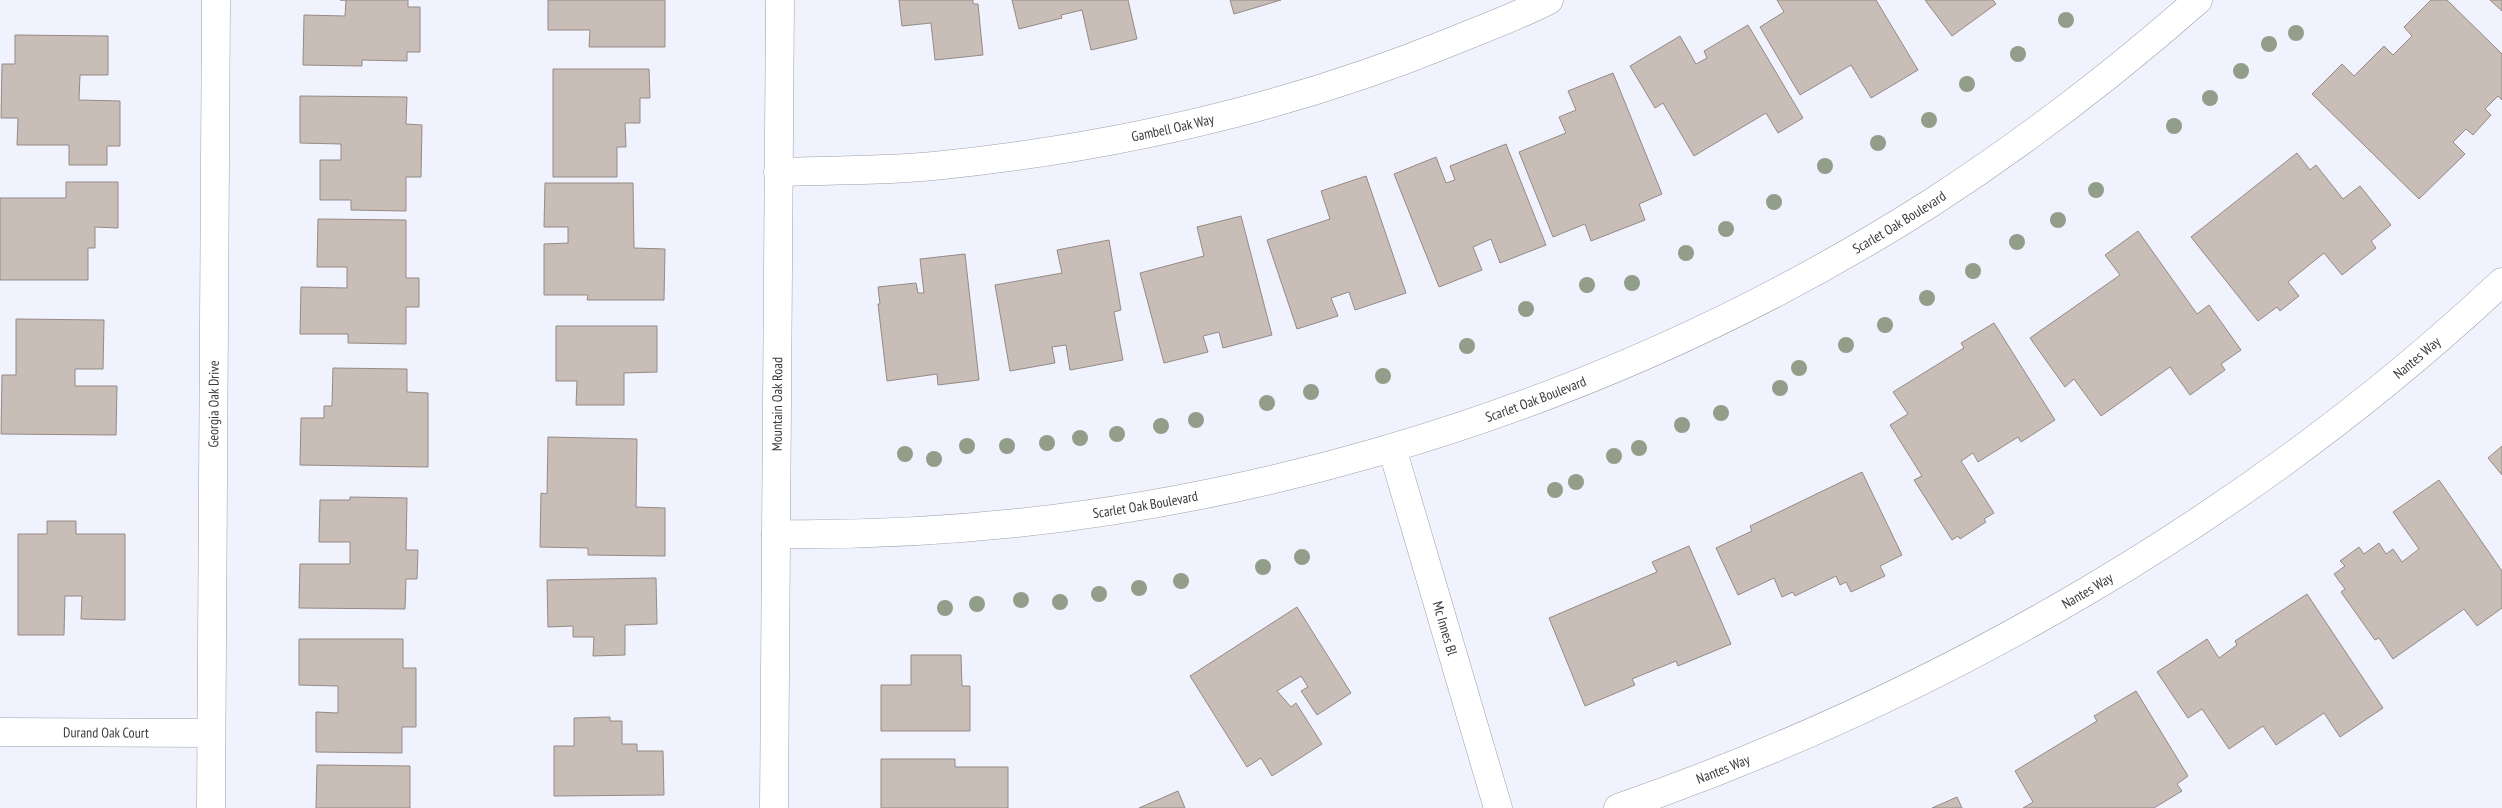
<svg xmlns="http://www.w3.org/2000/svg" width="2502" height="808" font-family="'PT Sans Narrow',sans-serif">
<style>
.building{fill:#c8bdb7;stroke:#958a85}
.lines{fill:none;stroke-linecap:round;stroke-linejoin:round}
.minor-casing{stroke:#9d9fa9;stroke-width:29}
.minor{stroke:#fff;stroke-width:28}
.tree{fill:#929d8a}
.labels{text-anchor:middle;stroke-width:5;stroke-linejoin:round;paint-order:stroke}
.street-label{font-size:14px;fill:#393a3e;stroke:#fff}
</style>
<rect width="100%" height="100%" fill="#f0f2fd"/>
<g class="building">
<polygon points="340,0 408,0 408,7 420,7 420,52 407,52 407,61 362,60 362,66 303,65 304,15 345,16 346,0"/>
<polygon points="548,0 665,0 665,47 589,47 590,30 548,30"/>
<polygon points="899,0 973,0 973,4 978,4 983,55 935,60 931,23 902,26"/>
<polygon points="1012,0 1128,0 1137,39 1091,50 1082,10 1061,15 1062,18 1019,29"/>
<polygon points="1230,0 1281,0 1234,14"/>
<polygon points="1777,0 1876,0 1918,70 1871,98 1851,65 1800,95 1760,27 1784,12"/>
<polygon points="1925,0 1993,0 1996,4 1952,36"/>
<polygon points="2431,0 2447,0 2502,54 2502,100 2498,96 2485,109 2491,115 2473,135 2466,129 2453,142 2465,154 2419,199 2312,94 2342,64 2354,76 2384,46 2393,55 2412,36 2404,27"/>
<polygon points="2490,0 2502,0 2502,11"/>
<polygon points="1748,25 1803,118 1778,133 1766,113 1694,156 1663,103 1655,108 1630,66 1680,36 1696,64 1707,58 1704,51"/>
<polygon points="15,35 108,36 108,75 80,75 79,100 120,101 120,146 107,146 107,165 69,165 69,145 17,145 18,118 1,118 2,64 15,64"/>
<polygon points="553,69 649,69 650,98 640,98 640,123 625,123 626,147 617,147 617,177 553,177"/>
<polygon points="1613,73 1662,194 1639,204 1645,220 1591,241 1585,224 1553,237 1519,152 1566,133 1559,117 1576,110 1568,91"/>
<polygon points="300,96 407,97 406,124 422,125 421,177 406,177 406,211 351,210 351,200 320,200 320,160 341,160 341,144 300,143"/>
<polygon points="1506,144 1546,245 1500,263 1491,239 1473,247 1482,270 1439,287 1394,174 1436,157 1446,183 1455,180 1450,166"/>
<polygon points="2297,153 2310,170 2316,165 2343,199 2360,186 2391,225 2371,241 2376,248 2342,275 2324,253 2288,282 2299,296 2280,311 2277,307 2258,321 2191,237"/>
<polygon points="1366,176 1406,293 1355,310 1349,292 1331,298 1338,316 1297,329 1267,240 1330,219 1321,191"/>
<polygon points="66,182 118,182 118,228 95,227 95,248 88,248 88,280 0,280 0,198 66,198"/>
<polygon points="545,183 633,183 634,248 665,249 664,300 587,300 588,295 544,295 544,244 568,243 568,227 544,227"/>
<polygon points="1241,216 1272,335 1223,348 1219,332 1203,336 1208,352 1164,363 1140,273 1204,256 1197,227"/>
<polygon points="318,219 406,220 406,278 419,278 419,307 406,307 406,344 348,343 348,334 300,334 301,287 347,288 347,267 317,267"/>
<polygon points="2138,231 2197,314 2209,305 2241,350 2221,364 2225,370 2190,395 2170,367 2101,416 2074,379 2065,387 2030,338 2120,275 2105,255"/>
<polygon points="1109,240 1121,310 1114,312 1123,360 1070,370 1066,345 1052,347 1055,363 1010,371 995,285 1062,273 1057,250"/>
<polygon points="965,254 979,380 938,385 937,374 887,381 878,304 880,304 878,287 916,283 918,293 924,293 920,259"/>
<polygon points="16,319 104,320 103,369 75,369 75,386 117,386 116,435 1,434 2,375 16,375"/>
<polygon points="1994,323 2055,420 2021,442 2018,437 1978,462 1973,453 1961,461 1994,513 1984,519 1986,522 1960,539 1958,536 1952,540 1914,480 1922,476 1890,425 1908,414 1893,392 1964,348 1961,343"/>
<polygon points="556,326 657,326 657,372 624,373 624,405 576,405 577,381 556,381"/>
<polygon points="333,368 407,369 407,392 428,393 428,467 300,465 301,418 324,418 324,406 332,406"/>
<polygon points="548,437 637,439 636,507 665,508 665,556 588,555 588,548 540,547 541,493 547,494"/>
<polygon points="2502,446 2502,475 2488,458"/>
<polygon points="1862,472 1902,555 1880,566 1885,576 1851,592 1846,582 1840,585 1836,576 1795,596 1793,592 1782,597 1774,578 1738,595 1716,548 1752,531 1750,526"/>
<polygon points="2439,480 2502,571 2502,608 2477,626 2464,609 2393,659 2379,638 2375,640 2341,592 2345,589 2334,574 2345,566 2340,561 2359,547 2364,554 2379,543 2386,554 2393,549 2402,562 2419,549 2393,512"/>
<polygon points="350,497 407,498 406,550 418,550 417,579 406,579 405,609 299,608 300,564 350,564 350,542 319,542 320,500 350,500"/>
<polygon points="47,521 76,521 76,534 125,534 125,620 81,619 82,596 65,596 64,635 18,635 18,534 47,534"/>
<polygon points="1689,546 1731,644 1678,666 1676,661 1632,679 1635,685 1585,706 1549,618 1657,572 1652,562"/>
<polygon points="656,578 657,624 625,625 625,655 593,656 594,637 573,637 573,626 548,627 547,580"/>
<polygon points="2307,594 2383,708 2340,737 2324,713 2276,745 2263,726 2229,749 2202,709 2188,718 2157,672 2207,639 2219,658 2237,645 2235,641"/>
<polygon points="1297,607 1351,693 1317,715 1301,691 1308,687 1301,676 1277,691 1291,707 1296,703 1322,744 1272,776 1261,758 1247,767 1190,676"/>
<polygon points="299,639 403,639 403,668 416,668 416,727 402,727 402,753 316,752 316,712 338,713 338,686 299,685"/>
<polygon points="911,655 961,655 962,686 970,686 970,731 881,731 881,685 911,685"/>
<polygon points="2136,691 2188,776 2177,784 2182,791 2154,808 2023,808 2033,802 2015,771 2097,721 2094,716"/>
<polygon points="610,717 610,721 622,721 622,744 637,744 637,751 663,751 664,795 554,796 554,746 574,746 574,718"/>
<polygon points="881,759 955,759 955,767 1008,767 1008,808 881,808"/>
<polygon points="317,765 410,766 410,808 316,808"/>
<polygon points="1178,791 1185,808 1139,808"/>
<polygon points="1957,797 1962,808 1932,808"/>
</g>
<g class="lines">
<defs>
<g id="minor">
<path id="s1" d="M778 172C830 170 883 171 934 166 1112 148 1287 109 1453 41 1485 28 1518 16 1549 0"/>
<path id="s2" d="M1392 448 1498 808"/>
<path id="s3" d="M776 534C1180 540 1590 420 1931 203 2025 142 2114 74 2198 0"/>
<path id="s4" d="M0 732 211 733"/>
<path id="s5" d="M211 808 216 0"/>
<path id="s6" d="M774 808 780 0"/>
<path id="s7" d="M1618 808C1941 696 2252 516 2502 282"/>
</g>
</defs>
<use href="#minor" class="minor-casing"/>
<use href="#minor" class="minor"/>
</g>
<g class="tree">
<circle cx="2066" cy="20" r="8"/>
<circle cx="2296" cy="33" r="8"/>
<circle cx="2269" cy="44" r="8"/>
<circle cx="2018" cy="54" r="8"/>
<circle cx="2241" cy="71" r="8"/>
<circle cx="1967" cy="84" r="8"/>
<circle cx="2210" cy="98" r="8"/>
<circle cx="1929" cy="120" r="8"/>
<circle cx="2174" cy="126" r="8"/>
<circle cx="1878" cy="143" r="8"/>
<circle cx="1825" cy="166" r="8"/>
<circle cx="2096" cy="190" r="8"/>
<circle cx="1774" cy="202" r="8"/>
<circle cx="2058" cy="220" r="8"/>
<circle cx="1726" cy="229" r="8"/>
<circle cx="2017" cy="242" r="8"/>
<circle cx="1686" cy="253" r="8"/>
<circle cx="1973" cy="271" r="8"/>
<circle cx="1632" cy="283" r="8"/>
<circle cx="1587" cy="285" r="8"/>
<circle cx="1927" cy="298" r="8"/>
<circle cx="1526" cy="309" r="8"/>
<circle cx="1885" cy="325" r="8"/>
<circle cx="1846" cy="345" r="8"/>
<circle cx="1467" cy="346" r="8"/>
<circle cx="1799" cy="368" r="8"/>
<circle cx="1383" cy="376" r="8"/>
<circle cx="1780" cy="388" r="8"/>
<circle cx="1311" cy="392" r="8"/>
<circle cx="1267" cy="403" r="8"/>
<circle cx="1721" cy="413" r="8"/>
<circle cx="1196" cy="420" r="8"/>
<circle cx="1682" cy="425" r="8"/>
<circle cx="1161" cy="426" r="8"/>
<circle cx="1117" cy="434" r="8"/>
<circle cx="1080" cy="438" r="8"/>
<circle cx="1047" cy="443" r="8"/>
<circle cx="967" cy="446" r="8"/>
<circle cx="1007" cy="446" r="8"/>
<circle cx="1639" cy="448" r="8"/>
<circle cx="905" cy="454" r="8"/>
<circle cx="1614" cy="456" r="8"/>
<circle cx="934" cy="459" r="8"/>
<circle cx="1576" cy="482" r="8"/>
<circle cx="1555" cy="490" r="8"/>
<circle cx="1302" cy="557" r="8"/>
<circle cx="1263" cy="567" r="8"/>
<circle cx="1181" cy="581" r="8"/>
<circle cx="1139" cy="588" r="8"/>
<circle cx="1099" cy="594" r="8"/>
<circle cx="1021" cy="600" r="8"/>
<circle cx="1060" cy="602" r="8"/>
<circle cx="977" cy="604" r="8"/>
<circle cx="945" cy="608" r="8"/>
</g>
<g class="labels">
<g class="street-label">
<text dy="5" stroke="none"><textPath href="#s1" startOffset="398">Gambell Oak Way</textPath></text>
<text dy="5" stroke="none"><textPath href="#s3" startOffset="1181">Scarlet Oak Boulevard</textPath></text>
<text dy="5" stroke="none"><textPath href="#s7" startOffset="922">Nantes Way</textPath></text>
<text dy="5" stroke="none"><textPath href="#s3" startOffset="776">Scarlet Oak Boulevard</textPath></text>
<text dy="5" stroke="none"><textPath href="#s5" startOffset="404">Georgia Oak Drive</textPath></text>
<text dy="5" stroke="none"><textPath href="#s6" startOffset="404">Mountain Oak Road</textPath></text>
<text dy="5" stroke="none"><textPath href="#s3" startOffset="371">Scarlet Oak Boulevard</textPath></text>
<text dy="5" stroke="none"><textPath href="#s7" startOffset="518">Nantes Way</textPath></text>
<text dy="5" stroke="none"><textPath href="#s2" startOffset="188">Mc Innes Bl</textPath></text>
<text dy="5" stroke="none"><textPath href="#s4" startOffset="106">Durand Oak Court</textPath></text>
<text dy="5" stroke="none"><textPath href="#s7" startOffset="112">Nantes Way</textPath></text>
</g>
</g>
</svg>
